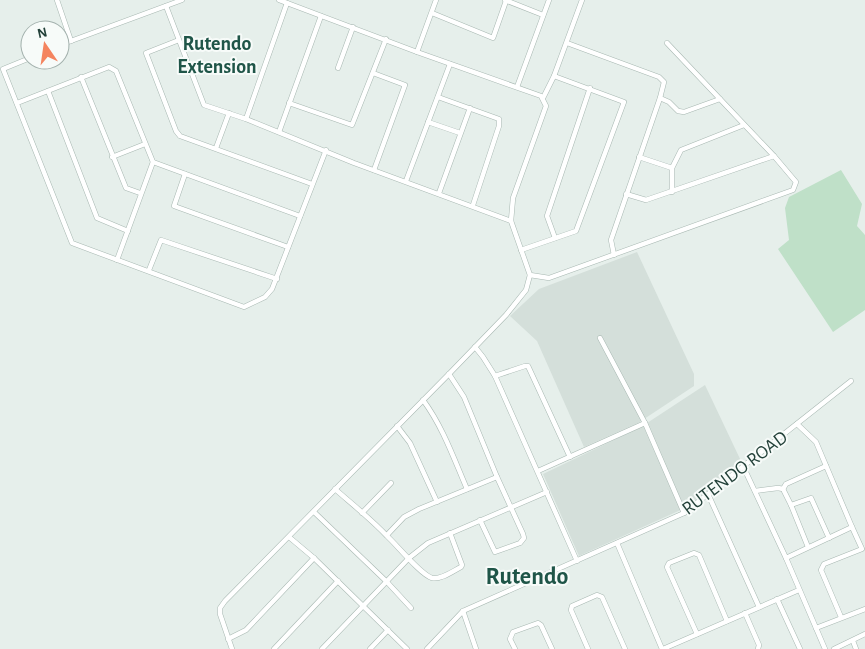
<svg xmlns="http://www.w3.org/2000/svg" width="865" height="649" font-family="'Alegreya Sans',sans-serif">
<style>
.built{fill:#d4dfda}
.green{fill:#bfe0c8}
.lines{fill:none;stroke-linecap:round;stroke-linejoin:round}
.street-casing{stroke:#a8b8b2;stroke-width:5.5}
.street{stroke:#fff;stroke-width:4.5}
.labels{text-anchor:middle;stroke-width:4;stroke-linejoin:round;paint-order:stroke}
.street-label{font-size:19px;fill:#24423a;stroke:#f7fbf9}
.neighbourhood-label{font-size:20px;font-weight:bold;fill:#1f5548;stroke:#f7fbf9}
.district-label{font-size:24px;font-weight:bold;fill:#1f5548;stroke:#f7fbf9}
</style>
<rect width="100%" height="100%" fill="#e6efeb"/>
<g class="built">
<polygon points="637,252 694,374 694,386 638,423 584,447 537,341 510,316 539,289"/>
<polygon points="705,385 741,461 709,490 685,508 579,556 543,474 641,427"/>
</g>
<polygon class="green" points="841,170 862,204 857,226 865,235 865,310 833,332 778,249 789,240 785,208 789,197"/>
<g class="lines">
<defs>
<g id="street">
<polyline points="57,0 71,41"/>
<polyline points="505,0 543,15"/>
<polyline points="166,6 204,105 246,119 354,163 511,221"/>
<polyline points="432,13 493,38 506,1"/>
<polyline points="179,40 146,53 176,131 180,136 312,184"/>
<polyline points="567,43 659,77 664,82 660,98 611,240 614,255"/>
<polyline points="60,45 182,0"/>
<polyline points="417,52 436,0"/>
<polyline points="30,58 3,69 72,243 244,307 265,297 272,289 326,150"/>
<polyline points="338,68 353,27"/>
<polyline points="373,73 405,85 374,170"/>
<polyline points="81,77 126,188 140,193"/>
<polyline points="517,87 549,0"/>
<polyline points="48,91 97,218 128,231"/>
<polyline points="438,97 499,119 499,126 473,205"/>
<polyline points="543,98 554,76 582,0"/>
<polyline points="660,98 669,102 678,111 684,112 720,99"/>
<polyline points="17,103 109,67 116,71 153,162 300,216"/>
<polyline points="289,103 352,125 386,39"/>
<polyline points="246,119 287,3"/>
<polyline points="428,122 460,133"/>
<polyline points="279,132 321,16"/>
<polyline points="216,148 229,113"/>
<polyline points="112,157 145,144"/>
<polyline points="639,157 672,168"/>
<polyline points="185,174 174,206 288,247"/>
<polyline points="406,181 450,64"/>
<polyline points="672,192 672,168 681,150 744,125"/>
<polyline points="439,193 470,108"/>
<polyline points="626,194 646,200 774,156"/>
<polyline points="555,238 547,216 590,88"/>
<polyline points="521,250 576,231 624,102 554,76"/>
<polyline points="117,260 153,162"/>
<polyline points="149,270 161,240 277,279"/>
<polyline points="530,275 549,278 793,190 796,182 774,156 667,43"/>
<polyline points="600,338 645,423 684,513"/>
<polyline points="475,347 483,357 495,376 577,561"/>
<polyline points="449,374 464,397 497,477 523,534 524,538 520,543 495,552 480,520"/>
<polyline points="495,376 525,366 528,366 570,457"/>
<path d="M423 400C443 427 454 459 467 489"/>
<polyline points="797,424 816,442 852,527"/>
<polyline points="397,426 410,443 437,502"/>
<polyline points="743,466 786,558 825,649"/>
<polyline points="538,471 645,423"/>
<path d="M335 489C352 504 371 519 387 536 396 544 421 575 432 578 441 580 453 571 461 567L462 565 450 533"/>
<polyline points="783,489 786,484 826,466"/>
<polyline points="755,491 778,488 783,489 791,505 811,498 829,538"/>
<polyline points="708,494 759,607"/>
<polyline points="791,505 808,547"/>
<polyline points="314,512 387,582 411,608"/>
<polyline points="362,513 391,483"/>
<polyline points="387,535 404,517 419,509 497,477"/>
<polyline points="289,537 314,558 407,649"/>
<polyline points="617,543 662,649"/>
<polyline points="786,558 852,527 862,549 824,564 821,570 841,617"/>
<polyline points="777,599 800,649"/>
<polyline points="463,611 476,649"/>
<polyline points="745,613 759,645 758,649"/>
<polyline points="816,628 865,609"/>
<polyline points="697,634 667,567 669,563 694,553 699,555 727,621"/>
<polyline points="228,639 246,630 314,558"/>
<polyline points="853,641 856,649"/>
<polyline points="232,649 220,614 220,608 225,601 449,374 506,315 526,290 530,275 511,221 513,198 546,106 541,96 417,52 279,0"/>
<polyline points="274,649 338,581"/>
<polyline points="322,649 409,558 428,543 547,492"/>
<polyline points="370,649 388,630"/>
<polyline points="427,649 463,611 684,513 851,381"/>
<polyline points="515,649 510,639 513,632 538,623 541,625 552,649"/>
<polyline points="588,649 571,610 572,606 597,595 602,597 625,649"/>
<polyline points="663,649 799,590"/>
<polyline points="834,649 865,634"/>
</g>
</defs>
<use href="#street" class="street-casing"/>
<use href="#street" class="street"/>
</g>
<g class="labels">
<g class="street-label">
<text transform="translate(734 472) rotate(-37)" y="7">RUTENDO ROAD</text>
</g>
<g class="neighbourhood-label">
<text x="217" y="50">Rutendo<tspan x="217" dy="23">Extension</tspan></text>
</g>
<g class="district-label">
<text x="527" y="584">Rutendo</text>
</g>
</g>
<g transform="translate(45 45) rotate(347)"><circle r="24" fill="#f7fbf9" stroke="#a3b1ad"/>
<path d="M0-4L9 19L0 12L-9 19Z" fill="#f4845f"/>
<text y="-8" font-size="14" font-weight="bold" text-anchor="middle" fill="#24423a">N</text>
</g>
</svg>
